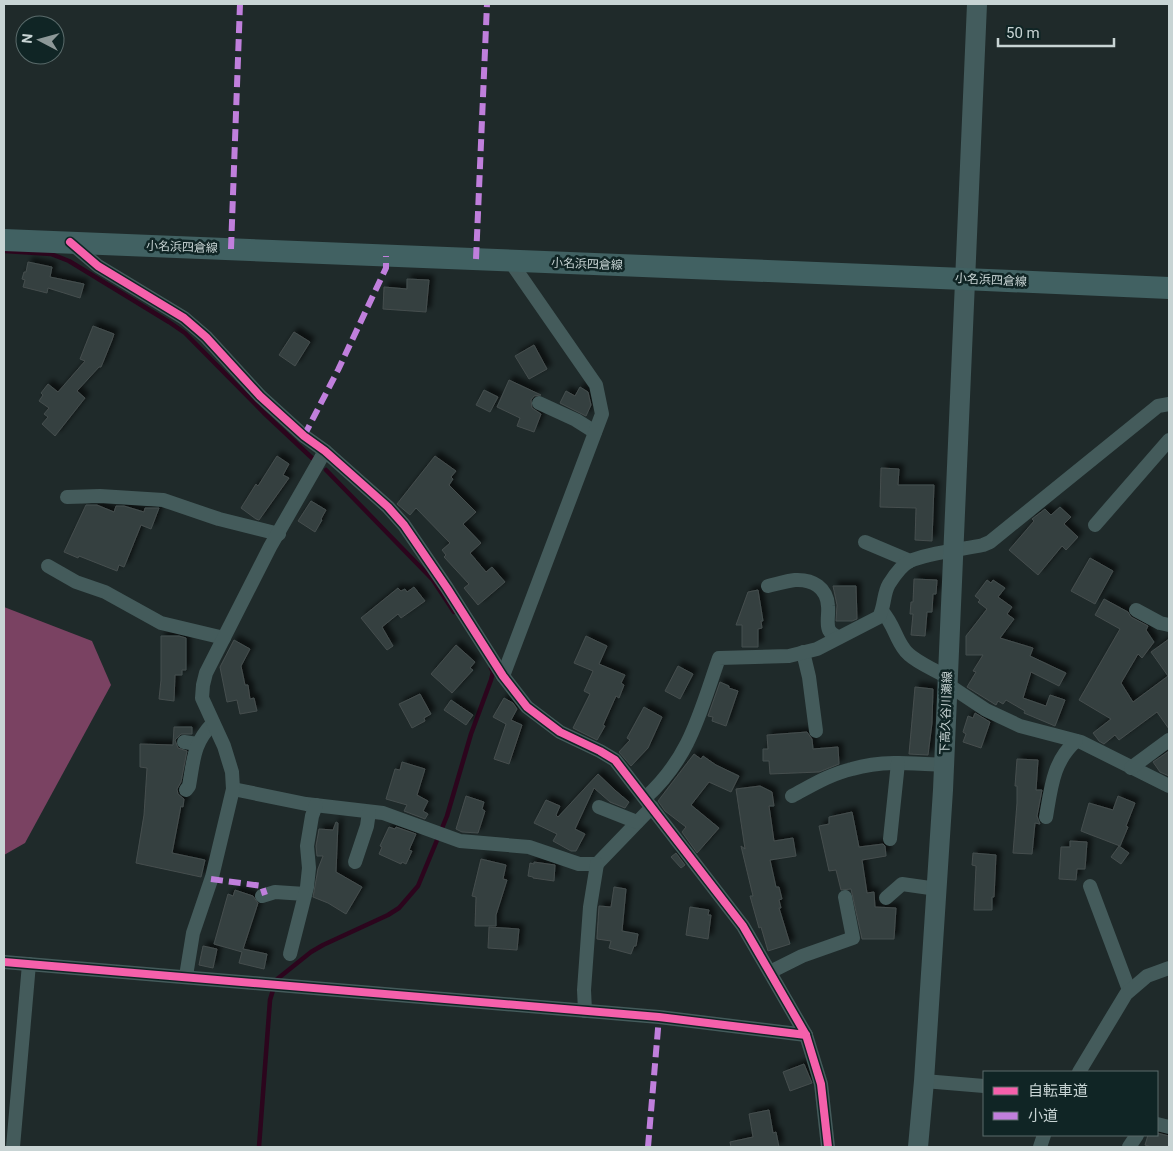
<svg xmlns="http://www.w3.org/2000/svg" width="1173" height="1151" font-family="Roboto,'Noto Sans JP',sans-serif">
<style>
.forest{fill:#7a4262}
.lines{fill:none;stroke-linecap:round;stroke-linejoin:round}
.stream{stroke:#2c051d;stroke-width:4.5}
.building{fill:#364040;stroke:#454e4e;filter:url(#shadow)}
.street{stroke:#445b5b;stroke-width:14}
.secondary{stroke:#435c5d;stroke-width:20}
.primary{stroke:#416162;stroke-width:22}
.quiet{stroke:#c07fdc;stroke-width:6;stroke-dasharray:12 6;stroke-linecap:butt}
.cycleway-casing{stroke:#102525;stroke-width:11}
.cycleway{stroke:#f560ab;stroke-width:8}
.labels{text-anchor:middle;stroke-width:5;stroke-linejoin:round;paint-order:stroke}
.street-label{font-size:12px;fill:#c8d4d4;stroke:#102525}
</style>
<defs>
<filter id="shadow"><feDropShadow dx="4.5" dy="-4.5" stdDeviation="2.5" flood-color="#0009"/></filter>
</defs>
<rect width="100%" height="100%" fill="#1f2a2a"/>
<polygon class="forest" points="4,607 92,641 111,685 25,843 4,855"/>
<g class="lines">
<g class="stream">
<polyline points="5,251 51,254 69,261 169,322 185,333 264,413 312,458"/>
<polyline points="326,470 433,580 454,612"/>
<polyline points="259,1147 270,1000 276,980 311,952 323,945 388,915 399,908 418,886 447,816 471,734 491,680 493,672 491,668"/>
</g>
</g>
<g class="building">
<polygon points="28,262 52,267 50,277 84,284 80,298 48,288 47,293 23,287 25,280 22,279 24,272 26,272"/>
<polygon points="407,279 429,280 426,312 383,309 384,287 407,289"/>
<polygon points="93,326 114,334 112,340 101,367 99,367 77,391 85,398 55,436 42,424 48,417 44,414 49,408 39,401 43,395 41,393 48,384 58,392 85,361 80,359"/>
<polygon points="294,332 310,342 295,366 279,355"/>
<polygon points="534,345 547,369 529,379 515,356"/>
<polygon points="509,380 541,395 534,396 531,400 532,408 541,414 534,432 517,426 520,418 497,407"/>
<polygon points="580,387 588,392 591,405 586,416 560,403 566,391 575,396"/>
<polygon points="484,390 498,397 490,412 476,405"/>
<polygon points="277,456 289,464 283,475 289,478 259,520 256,519 241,508 256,484 258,486"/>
<polygon points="435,456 456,471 451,477 453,479 449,485 476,512 463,524 481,543 470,553 486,572 492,567 505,582 478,605 464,588 469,584 444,557 446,555 442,550 450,543 416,508 410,515 397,504"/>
<polygon points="881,468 899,469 898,485 934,485 932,541 915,540 916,508 880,507"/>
<polygon points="311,501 326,510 321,519 322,520 315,532 298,521"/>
<polygon points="86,505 97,505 114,512 116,506 124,506 144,512 145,508 159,508 151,529 141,525 124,567 119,565 117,571 79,556 78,558 64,552"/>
<polygon points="1060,507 1071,517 1064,524 1078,537 1066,550 1062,546 1038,575 1009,550 1034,521 1032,519 1045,509 1051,515"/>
<polygon points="1090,558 1113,571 1095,604 1071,591"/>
<polygon points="914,579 937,580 936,594 933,594 932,612 927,612 925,636 911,635 913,614 910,614 911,602 913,602"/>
<polygon points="987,580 991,583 993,580 1005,588 998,597 1012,607 1007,614 1014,619 1000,638 1033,648 1030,656 1066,673 1059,686 1031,672 1023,698 1046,706 1050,695 1065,700 1055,726 1024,713 1025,711 1006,700 1003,704 998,701 996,705 967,687 976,672 973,671 983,655 966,655 966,636 987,609 978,602 980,600 975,596"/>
<polygon points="833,586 856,586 857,619 852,621 836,621 837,605"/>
<polygon points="414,587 425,601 401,618 398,614 382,627 393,646 387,650 361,618 398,588 401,591 405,589 407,592"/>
<polygon points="758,590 763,621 761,621 762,628 758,629 758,647 742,647 742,625 736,625 748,592"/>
<polygon points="1104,599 1128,612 1131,617 1148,626 1146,630 1154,642 1142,658 1138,654 1121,683 1133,702 1168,676 1151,652 1169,639 1169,729 1157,712 1119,740 1115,735 1104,744 1099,741 1093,733 1111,719 1079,700 1120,629 1095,615"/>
<polygon points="161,636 179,636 186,638 186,670 182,670 182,675 175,675 174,701 159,699 161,680"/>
<polygon points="586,636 607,646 599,664 625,675 621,683 624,685 619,698 616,696 603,725 605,726 597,740 573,728 590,694 584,691 593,671 574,663"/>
<polygon points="234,640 250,649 241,666 245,685 248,685 250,699 254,698 257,711 240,714 237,700 227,702 220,667"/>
<polygon points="456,645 475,662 470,668 473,670 452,693 431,674"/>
<polygon points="678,666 693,674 680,699 665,691"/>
<polygon points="720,682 729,686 729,688 738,691 726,726 712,721 713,717 708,716"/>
<polygon points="915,687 933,689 932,723 928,755 909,754"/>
<polygon points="420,694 431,714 424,718 425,721 412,728 399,704"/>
<polygon points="504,698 513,703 517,709 511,720 522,725 509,764 494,759 506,724 493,717"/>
<polygon points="451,700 473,715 466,725 444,710"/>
<polygon points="644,707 662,717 648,748 631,766 619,752 630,740 627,738"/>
<polygon points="975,713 990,722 981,748 963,742 966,734 963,732 968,716 973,718"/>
<polygon points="174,727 192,727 192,734 181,734 175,740 178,748 187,751 181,782 177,789 178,794 184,799 183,807 181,806 172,853 205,860 201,877 136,863 144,815 147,768 140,767 140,744 173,745"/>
<polygon points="807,732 812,739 813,749 838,747 839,764 819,772 770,774 769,761 763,761 763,749 768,749 767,735"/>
<polygon points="1169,751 1169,776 1160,772 1153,762"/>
<polygon points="694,754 701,759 703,756 716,765 739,776 731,792 709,782 691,805 719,828 697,853 682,832 686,827 665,811 658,801"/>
<polygon points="1017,759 1038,760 1036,790 1042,790 1037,816 1040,824 1035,823 1032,854 1013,853 1017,803 1017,786 1015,786"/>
<polygon points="402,762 425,769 417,795 428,801 423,811 428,814 425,819 404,811 407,805 386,799 395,769 400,770"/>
<polygon points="598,774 616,791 629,802 625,808 610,802 594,788 575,829 585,834 576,851 571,851 553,841 557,834 534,823 546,800 560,806 556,815 558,817"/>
<polygon points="760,786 772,792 774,806 769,806 774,841 793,838 796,856 770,860 776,887 779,887 782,899 779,900 781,908 779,908 790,944 768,951 761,927 759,928 750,896 753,896 741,846 745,849 736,789"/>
<polygon points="466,796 484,802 482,809 485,811 478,833 462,832 456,829"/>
<polygon points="1118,796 1135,803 1126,826 1128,827 1120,846 1081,831 1089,803 1113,810"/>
<polygon points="852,812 859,847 883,844 885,846 886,856 862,860 867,893 874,892 875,907 896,908 894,939 862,939 851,889 841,890 836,870 829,871 819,826 829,824 829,817"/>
<polygon points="336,822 338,823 336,872 362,887 346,914 328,903 313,897 318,869 323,856 317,856 316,846 319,829 333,830"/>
<polygon points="389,827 395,829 396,827 416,834 409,850 412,851 406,864 402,862 401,864 379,854 382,847 380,846"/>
<polygon points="1070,841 1087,842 1085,869 1077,869 1076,880 1059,879 1061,847 1070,847"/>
<polygon points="1119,846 1129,853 1121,864 1111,857"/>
<polygon points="676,853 685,865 681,868 671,857"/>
<polygon points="973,853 996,855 994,897 992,897 992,910 974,910 976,866 972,865"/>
<polygon points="481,859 506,865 503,879 507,880 496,915 496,926 475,926 476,897 472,896"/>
<polygon points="534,862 555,865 554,881 533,878 533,877 528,876 530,863 534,864"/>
<polygon points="614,887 626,889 622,931 638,934 636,946 634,946 631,954 609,948 611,941 597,939 597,937 599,906 611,907"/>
<polygon points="235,890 253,896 258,903 243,949 267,954 264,969 239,963 242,952 214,944 228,894 233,896"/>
<polygon points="690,907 709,910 708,915 711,915 708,939 686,935"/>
<polygon points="489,927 519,929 517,950 488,948"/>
<polygon points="203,946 217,949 213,968 199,965"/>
<polygon points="804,1064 812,1083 790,1091 783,1072"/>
<polygon points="769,1110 773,1133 776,1132 779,1147 731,1147 730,1142 753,1137 749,1114"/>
<polygon points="1157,1133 1169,1136 1169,1147 1152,1147 1145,1145 1148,1135 1157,1135"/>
</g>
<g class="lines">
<g class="street">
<polyline points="71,243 98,266 184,318 206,337 260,396 304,436 325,451 388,507 404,525 447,588 503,676 527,707 560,732 600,751 615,760 743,926 806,1035 821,1084 828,1147"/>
<polyline points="539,403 576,420 595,432"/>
<polyline points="67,497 100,496 163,500 219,519 279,534"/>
<polyline points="1095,525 1169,440"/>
<polyline points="865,542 910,561"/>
<polyline points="48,566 76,582 105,592 161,623 224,638"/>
<path d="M768 586C777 584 786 581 795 580 813 579 827 588 828 606 829 614 826 623 829 630 831 634 834 635 838 637"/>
<polyline points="1136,610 1160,623 1169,625"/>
<path d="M882 611C894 625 895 637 904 649 911 660 935 670 947 677"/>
<polyline points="803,652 809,677 816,731"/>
<polyline points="503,676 602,414 596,385 510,261"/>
<polyline points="947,684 986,710 1020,726 1081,742 1169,786"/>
<polyline points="184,742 197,744"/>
<polyline points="1131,768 1169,740"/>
<polyline points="233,789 306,804 383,813 460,841 529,847 579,864 597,864 652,807"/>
<path d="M186 790 189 786C194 758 193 744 213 723"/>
<path d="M792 796C811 786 830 774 852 769 882 760 913 763 944 765"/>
<path d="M645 798C690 758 700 712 719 658L789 656 817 649 879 617C885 606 883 594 889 584 894 576 902 565 910 561 927 553 964 549 983 545L990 542 1158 406 1169 404"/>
<polyline points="599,807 637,822"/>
<path d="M1046 817C1051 788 1053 761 1076 741"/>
<polyline points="890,839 898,763"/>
<polyline points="355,862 367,826 369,812"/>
<polyline points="1090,886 1129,990"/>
<polyline points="262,896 275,892 305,894"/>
<polyline points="886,898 902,884 937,889"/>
<polyline points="290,954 307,887 309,868 307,846 312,816 316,805"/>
<polyline points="4,962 659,1017 806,1035"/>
<polyline points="770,972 802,956 853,938 845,897"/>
<polyline points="186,976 193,933 212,877 233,789 232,772 224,746 202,698 203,685 206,673 270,547 325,451"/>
<polyline points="585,1011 584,990 590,907 597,864"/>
<polyline points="1079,1072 1126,994 1147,976 1169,968"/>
<polyline points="924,1081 984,1086"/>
<polyline points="1157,1124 1169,1127"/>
<polyline points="13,1147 29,964"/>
<polyline points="1040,1147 1044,1135"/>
<polyline points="1129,1147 1137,1135"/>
</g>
<polyline class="secondary" points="918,1147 924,1081 943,790 977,4"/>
<polyline class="primary" points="4,240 964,279 1169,288"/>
<g class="quiet">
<polyline points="231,249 240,4"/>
<polyline points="476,259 487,4"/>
<polyline points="304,436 338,370 386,268 386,256"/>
<polyline points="211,879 262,886 265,895"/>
<polyline points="648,1147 659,1017"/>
</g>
<defs>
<g id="cycleway">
<polyline points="70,242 98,266 184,318 206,337 260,396 304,436 325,451 388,507 404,525 447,588 503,676 527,707 560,732 600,751 615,760 743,926 806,1035 821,1084 828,1147"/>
<polyline points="4,962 659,1017 806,1035"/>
</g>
</defs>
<use href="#cycleway" class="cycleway-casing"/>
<use href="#cycleway" class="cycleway"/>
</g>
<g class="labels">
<g class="street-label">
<text transform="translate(182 247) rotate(2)" y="4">小名浜四倉線</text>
<text transform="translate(587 264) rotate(2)" y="4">小名浜四倉線</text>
<text transform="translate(991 280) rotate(3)" y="4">小名浜四倉線</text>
<text transform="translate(946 713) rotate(-88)" y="4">下高久谷川瀬線</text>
</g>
</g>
<rect width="1173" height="1151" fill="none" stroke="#c8d4d4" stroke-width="10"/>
<rect x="983" y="1071" width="175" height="65" fill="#102525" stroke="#5a6b6b"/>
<rect x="993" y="1087" width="25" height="8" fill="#f560ab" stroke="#5a6b6b"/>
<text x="1028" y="1096" font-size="15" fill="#c8d4d4">自転車道</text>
<rect x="993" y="1112" width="25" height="8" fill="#c07fdc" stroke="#5a6b6b"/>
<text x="1028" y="1121" font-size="15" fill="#c8d4d4">小道</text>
<g transform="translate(40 40) rotate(276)"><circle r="24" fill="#102525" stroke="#5a6b6b"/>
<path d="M0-4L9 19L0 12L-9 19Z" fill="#8d9898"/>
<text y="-8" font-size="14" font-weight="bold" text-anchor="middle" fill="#c8d4d4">N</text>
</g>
<path d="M998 38v8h116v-8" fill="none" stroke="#c8d4d4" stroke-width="2.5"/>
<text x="1006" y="38" font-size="15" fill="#c8d4d4" stroke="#102525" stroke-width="4" paint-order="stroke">50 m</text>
</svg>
